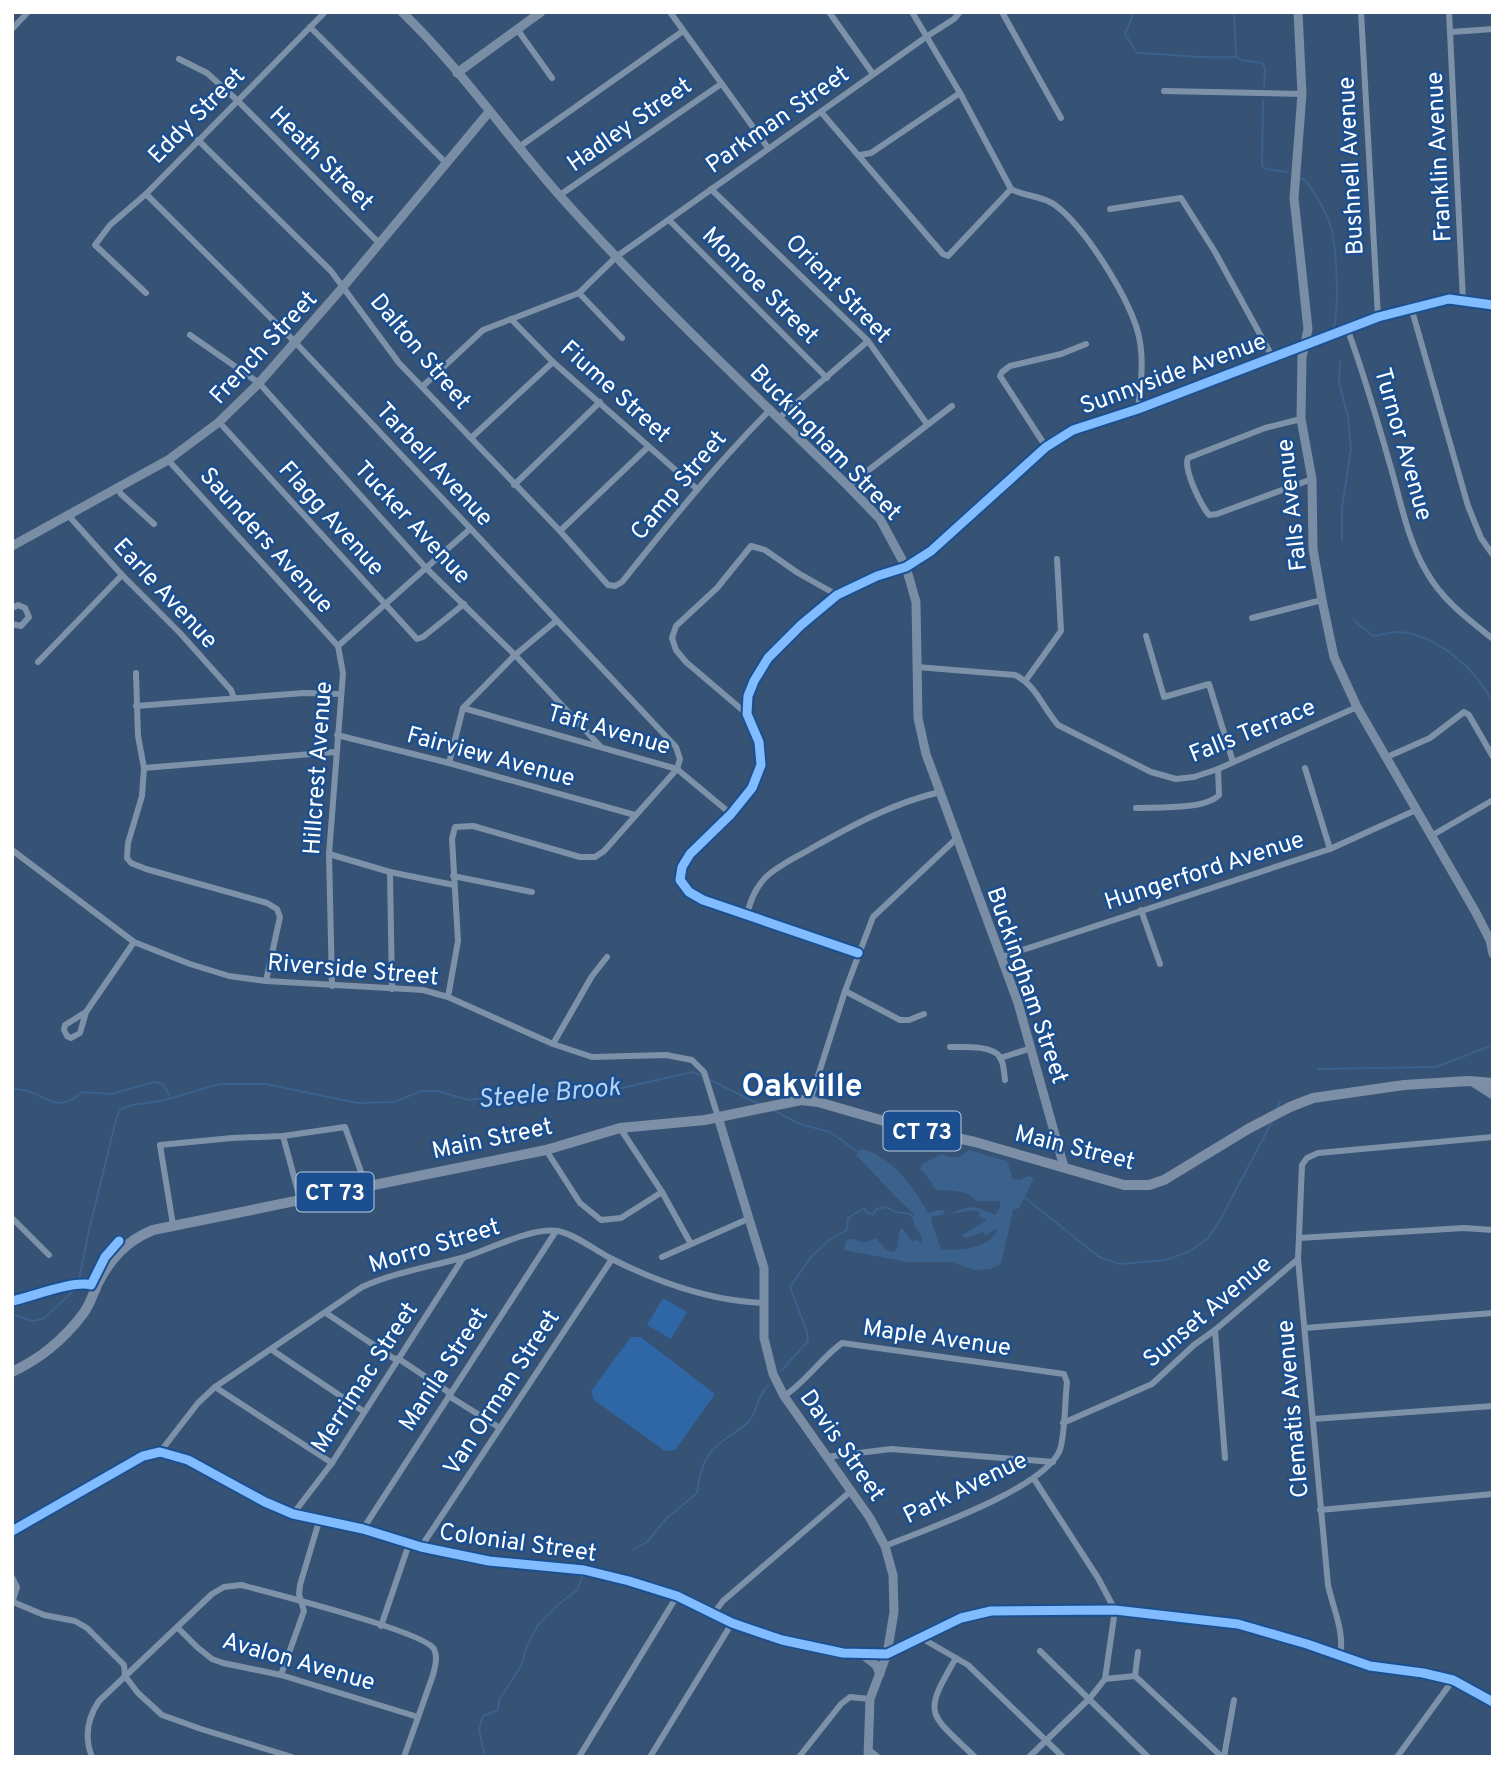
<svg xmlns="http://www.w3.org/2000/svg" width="1505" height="1769" font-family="Overpass,sans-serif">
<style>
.green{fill:#2f66a5}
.water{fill:#3b618d}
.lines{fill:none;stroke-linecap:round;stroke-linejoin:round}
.stream{stroke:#3b618d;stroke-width:2}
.street{stroke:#7d92a8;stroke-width:6}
.secondary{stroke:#798da4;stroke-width:9}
.primary{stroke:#7d8ea7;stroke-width:10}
.cycleway-casing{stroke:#1b4f8f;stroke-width:13}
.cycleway{stroke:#80bcff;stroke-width:9}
.labels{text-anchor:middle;stroke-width:5;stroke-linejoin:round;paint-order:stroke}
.shield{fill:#1b4f8f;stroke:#bbcadd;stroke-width:2}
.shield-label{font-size:23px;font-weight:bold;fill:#fff}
.street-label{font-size:24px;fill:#fff;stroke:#1b4f8f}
.water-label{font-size:26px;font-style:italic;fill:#b5d3f5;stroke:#1b4f8f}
.district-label{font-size:32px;font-weight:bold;fill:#fff;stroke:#1b4f8f}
</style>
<rect width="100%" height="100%" fill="#365274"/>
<g class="green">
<polygon points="663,1298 687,1312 671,1339 647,1325"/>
<polygon points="631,1337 641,1337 715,1394 675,1450 665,1451 594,1400 591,1391"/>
</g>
<path class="water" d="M861 1149C890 1154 915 1189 928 1213L937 1210H945L943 1215 932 1216 931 1220 941 1249C959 1251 989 1249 997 1230V1228L985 1236 983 1232 965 1238 962 1235 987 1220 978 1216 980 1213 976 1210 950 1214 953 1213C973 1203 976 1208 995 1215L1001 1205 999 1201H977L968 1194 956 1191 936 1190 924 1172 920 1170 922 1164 942 1154C954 1160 959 1158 969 1150L1007 1161 1013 1179 1020 1180 1028 1176 1034 1178 1019 1208 1013 1210 1001 1264 990 1269 975 1270 950 1262H907L844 1250 846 1241C854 1236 856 1241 864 1243L876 1238 886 1250 893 1252 897 1249 900 1229 902 1228 912 1241 917 1240 921 1243 922 1238 914 1224V1214L897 1198 856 1155Z"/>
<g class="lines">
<g class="stream">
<path d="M1134 12 1125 34 1137 53C1171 54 1203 59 1236 57"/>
<polyline points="1234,12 1236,56"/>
<polyline points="1237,57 1240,60 1262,63 1265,68 1264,87"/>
<polyline points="1263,100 1262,166 1266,169 1287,172"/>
<path d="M1301 178 1306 181C1315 195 1325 208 1330 224 1337 244 1339 306 1334 327"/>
<polyline points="1340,361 1339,382 1348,417 1351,449 1342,507 1342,540"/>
<path d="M1355 621 1373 636C1383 635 1391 631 1400 632 1439 636 1476 669 1493 703"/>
<polyline points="1318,1069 1436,1067 1493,1045"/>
<polyline points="710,1080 759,1104"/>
<path d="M12 1089C45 1088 52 1119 82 1092L111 1094 154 1082 163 1084 170 1096"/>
<polyline points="1277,1108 1280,1102"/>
<polyline points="773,1110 800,1124 830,1132 858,1152"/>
<polyline points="1024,1197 1099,1257 1120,1264 1166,1260 1190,1251 1208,1238 1220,1220 1273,1120"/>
<polyline points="12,1314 32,1321 43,1319 66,1298 78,1285 89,1230 117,1116 121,1109 132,1105 161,1101 220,1084 265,1084 358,1103 394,1102 421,1091 437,1091 469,1100 548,1091 596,1094 692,1072 702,1076"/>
<polyline points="782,1370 808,1341 807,1332 790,1287 810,1258 828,1241 847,1230 848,1218 864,1208 866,1212 873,1215 876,1209 887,1207 895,1212 910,1214 915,1220"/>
<path d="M633 1550 647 1542 667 1518 697 1493C701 1467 704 1453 728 1437 736 1432 744 1427 750 1420 758 1409 758 1394 768 1386"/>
<polyline points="485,1757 479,1730 483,1716 498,1710 499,1700 521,1666 527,1646 538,1625 559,1604 577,1590 583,1575"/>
</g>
<g class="street">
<polyline points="670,12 768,148"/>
<polyline points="829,12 873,74"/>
<polyline points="912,12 960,93 1011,189"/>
<polyline points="1002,12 1061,118"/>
<polyline points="1361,12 1378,317"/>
<polyline points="1449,12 1463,301"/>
<polyline points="310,27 446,163"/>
<polyline points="12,29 28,12"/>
<polyline points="517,29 552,78"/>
<polyline points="1451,32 1493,29"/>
<polyline points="179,59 207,73 238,101 379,243"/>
<polyline points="1164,91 1302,94"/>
<polyline points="821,112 943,254 948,256 1011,189"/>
<path d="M198 140 331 271 399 363 560 531 608 585 615 586 622 582C670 522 717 463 771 409"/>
<polyline points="519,147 683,31"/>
<polyline points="860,155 871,153 960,93"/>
<polyline points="711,189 868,341 927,424"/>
<path d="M1011 189C1025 197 1041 195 1055 205 1085 227 1126 294 1137 329 1145 355 1141 383 1138 409"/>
<polyline points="146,194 295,342 676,747 680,759 677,769 604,851 595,857 580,857 473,826 455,827 452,839 458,941 448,997"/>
<polyline points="560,195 721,84"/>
<polyline points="1110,209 1181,198 1215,252 1273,358"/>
<polyline points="669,220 827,378"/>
<polyline points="146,293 95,245 110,225 146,194 325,12"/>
<polyline points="579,293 622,338"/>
<polyline points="1411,307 1468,506 1481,538 1493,555"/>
<polyline points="511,319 553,362 697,489"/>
<path d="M1347 328C1365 376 1379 426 1393 475 1402 508 1409 542 1426 571 1442 600 1468 619 1493 639"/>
<polyline points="190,335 259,383 426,568 515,655 600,746"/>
<polyline points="422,387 483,330 579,293 616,257 926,37 954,19 960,12"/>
<polyline points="779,418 868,341"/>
<path d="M1301 419 1265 428 1188 458C1183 469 1201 505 1209 515L1217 514 1312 479"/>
<polyline points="219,422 417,639 423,637 464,604"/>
<polyline points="471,438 553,362"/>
<polyline points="1046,447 1000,376 1002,372 1010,366 1061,354 1086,344"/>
<polyline points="168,460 338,646"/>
<polyline points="514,485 600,402"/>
<polyline points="848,486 952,406"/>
<polyline points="117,487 121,494 154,524"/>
<polyline points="68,515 122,575 180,633 231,690 234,698"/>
<polyline points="560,531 648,447"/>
<polyline points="12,608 18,605 25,608 29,617 21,626 12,624"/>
<polyline points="1252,618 1322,600"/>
<polyline points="1146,636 1164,697 1209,684 1233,762"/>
<polyline points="38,662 122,575"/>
<path d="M917 667 1015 675C1036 685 1043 708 1058 725L1151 772 1176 779 1194 777 1218 769 1357 707"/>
<polyline points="136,673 138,736 144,768 142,796 128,843 127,858 131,863 146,869 267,903 277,909 280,917 266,981"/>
<polyline points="1026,680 1061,631 1057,559"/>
<polyline points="136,706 304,693 340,694"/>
<polyline points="463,708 677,769 731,814"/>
<polyline points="747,714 686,662 676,650 672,638 676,626 717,588 751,546 765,550 798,573 837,595"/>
<polyline points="337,735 449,763 635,815"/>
<polyline points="1387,757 1430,738 1464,712 1469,715 1493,757"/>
<polyline points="449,763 463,708 515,655 556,621"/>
<polyline points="144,768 336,752"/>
<polyline points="1305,768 1330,849"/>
<path d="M1136 808C1156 807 1205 810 1219 795L1218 769"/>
<polyline points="1431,836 1493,800"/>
<polyline points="12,850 134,942 190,964 229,976 266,981 423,990 448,997 553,1044 592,1057 666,1055 692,1060 704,1072 718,1117"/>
<polyline points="329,854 390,872 454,885"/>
<polyline points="390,872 392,989"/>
<polyline points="453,876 532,892"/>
<polyline points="1141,910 1160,964"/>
<path d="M747 914C751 900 755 888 766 877 779 865 797 857 812 848 853 825 893 803 940 792"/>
<path d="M858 953 703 900 689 892 680 880C685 843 732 820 751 789 760 774 763 755 757 738 755 730 749 722 747 714 741 675 807 614 837 595 857 582 883 574 906 567"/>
<polyline points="1001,957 1330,849 1416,810"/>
<polyline points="332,986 329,854 343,673 338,646 470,529"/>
<polyline points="845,991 900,1020 909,1020 924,1014"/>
<polyline points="86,1012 65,1025 64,1030 67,1036 71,1038 80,1033 86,1012 134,942"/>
<polyline points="553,1044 592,976 607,957"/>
<path d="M950 1047C963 1047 992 1045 1000 1057 1004 1063 1004 1073 1005 1080"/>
<polyline points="1000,1058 1032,1048"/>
<polyline points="810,1101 845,991 873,917 957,838"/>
<polyline points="620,1128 662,1192 691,1244"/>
<polyline points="283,1136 300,1199"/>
<polyline points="546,1150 580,1203 601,1220 621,1218 662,1192"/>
<polyline points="12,1218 49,1255"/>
<polyline points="173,1225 160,1145 232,1138 283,1136 345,1127 366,1186"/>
<polyline points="1299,1238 1464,1228 1493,1230"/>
<polyline points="662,1257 750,1218"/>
<polyline points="326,1313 393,1358 399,1359 447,1391 452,1398 500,1428"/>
<polyline points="1305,1328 1493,1313"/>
<polyline points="1215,1330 1225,1458"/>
<polyline points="272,1350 363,1411"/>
<polyline points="215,1387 332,1463"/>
<path d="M784 1396C806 1382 820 1359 842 1343L1064 1374 1067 1382C1065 1397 1065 1441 1059 1452 1040 1490 927 1529 885 1546"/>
<polyline points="1313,1419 1493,1406"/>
<polyline points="1063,1423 1152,1384 1194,1345 1215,1330 1298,1259"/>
<path d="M160 1452 198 1403 215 1387 362 1287C395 1272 430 1267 465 1257 490 1249 532 1227 558 1231 576 1235 593 1249 610 1258 657 1282 710 1301 764 1303"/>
<polyline points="826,1457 891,1449 1053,1462"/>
<polyline points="1034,1479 1098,1578 1115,1610 1105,1679"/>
<polyline points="1320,1510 1493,1494"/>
<polyline points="293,1514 332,1463 463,1258"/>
<polyline points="363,1529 556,1231"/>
<polyline points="421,1547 612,1259"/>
<polyline points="12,1577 17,1587 12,1603"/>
<polyline points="13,1602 44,1615 75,1621 87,1628 124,1665 125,1676 138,1693 162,1715 201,1729 292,1757"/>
<polyline points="713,1614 723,1601 851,1491"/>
<polyline points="381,1626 409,1544"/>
<polyline points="177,1627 197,1647 212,1659 223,1663 281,1675 418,1717"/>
<polyline points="923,1639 968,1665 1063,1757"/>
<polyline points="1040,1651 1148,1757"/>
<path d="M1340 1655C1345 1633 1333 1608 1328 1585L1298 1259 1302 1165 1307 1158 1318 1153 1493 1137"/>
<path d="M956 1658C922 1716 928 1712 975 1757"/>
<polyline points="281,1675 304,1611 299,1594 300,1585 320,1518"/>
<polyline points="1135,1676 1222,1757"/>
<polyline points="1135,1676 1138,1652"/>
<polyline points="868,1749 878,1757"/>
<path d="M92 1757C84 1737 87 1719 99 1701L212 1594 224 1587 241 1585C268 1592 425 1632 434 1649 438 1657 435 1667 433 1675L404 1757"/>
<polyline points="579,1757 677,1596"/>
<polyline points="650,1757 732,1623"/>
<polyline points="799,1757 841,1704 850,1697 870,1699"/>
<polyline points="1029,1757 1090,1698 1105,1679 1135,1676"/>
<polyline points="1224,1757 1234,1700"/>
<polyline points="1397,1757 1453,1680"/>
</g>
<g class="secondary">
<path d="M402 12C460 68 507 136 561 197 651 298 751 391 848 486L880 519 906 567 916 602 918 718 926 754 1018 1003 1064 1167"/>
<polyline points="1298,12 1302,94 1294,198 1308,329 1302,357 1301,419 1312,479 1313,549 1322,600 1334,657 1357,707 1475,911 1490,940 1493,954"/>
<polyline points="457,73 541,12"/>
<polyline points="12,546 168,460 219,422 259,383 343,287 489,112"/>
<polyline points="906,567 931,551 1046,447 1073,430 1138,409 1378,317 1449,299 1493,305"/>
<polyline points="1474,1083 1493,1095"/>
<polyline points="718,1117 764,1268 764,1338 773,1374 784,1396 870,1518 885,1546 893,1575 894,1612 887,1654 870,1699 868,1757"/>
<polyline points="12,1531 143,1456 160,1452 188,1460 265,1502 293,1514 363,1529 421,1547 489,1561 584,1570 629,1581 677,1596 732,1623 782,1640 843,1653 887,1654 961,1618 991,1611 1115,1610 1238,1624 1307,1644 1370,1666 1423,1673 1453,1680 1493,1702"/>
<polyline points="862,1654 876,1665 880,1674"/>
</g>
<path class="primary" d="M12 1372C40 1359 64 1339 83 1314 89 1306 93 1295 97 1285 110 1259 126 1241 153 1230L546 1150 620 1128 705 1120 801 1100 818 1102 891 1123 975 1142 1124 1185H1149L1164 1180 1248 1129 1290 1107 1313 1098 1404 1085 1469 1081 1493 1083"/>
<defs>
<g id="cycleway">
<polyline points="858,953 703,900 689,892 680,880 682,867 690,854 731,814 752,788 761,765 759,742 747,714 748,696 754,681 768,658 801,625 837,595 877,576 906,567 931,551 1046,447 1073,430 1138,409 1378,317 1449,299 1493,305"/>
<path d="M12 1301C31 1297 74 1280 91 1285L105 1257 119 1241"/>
<polyline points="12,1531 143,1456 160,1452 188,1460 265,1502 293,1514 363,1529 421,1547 489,1561 584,1570 629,1581 677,1596 732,1623 782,1640 843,1653 887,1654 961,1618 991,1611 1115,1610 1238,1624 1307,1644 1370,1666 1423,1673 1453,1680 1493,1702"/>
</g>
</defs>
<use href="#cycleway" class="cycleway-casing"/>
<use href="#cycleway" class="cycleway"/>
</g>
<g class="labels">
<g class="shield">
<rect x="883.5" y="1111.5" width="77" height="39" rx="5"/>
<rect x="296.5" y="1172.5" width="77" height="39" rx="5"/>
</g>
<g class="shield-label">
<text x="922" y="1139">CT 73</text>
<text x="335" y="1200">CT 73</text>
</g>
<g class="street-label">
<text transform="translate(196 115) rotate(-45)" y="8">Eddy Street</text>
<text transform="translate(777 119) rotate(-35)" y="8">Parkman Street</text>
<text transform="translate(629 124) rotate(-35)" y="8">Hadley Street</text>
<text transform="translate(1438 157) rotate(-93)" y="8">Franklin Avenue</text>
<text transform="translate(322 158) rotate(45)" y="8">Heath Street</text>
<text transform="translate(1350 166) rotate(-93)" y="8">Bushnell Avenue</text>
<text transform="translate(761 285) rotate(45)" y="8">Monroe Street</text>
<text transform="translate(839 288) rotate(46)" y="8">Orient Street</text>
<text transform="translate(263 347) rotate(-47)" y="8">French Street</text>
<text transform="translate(421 351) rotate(50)" y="8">Dalton Street</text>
<text transform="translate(1173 373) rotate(-20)" y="8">Sunnyside Avenue</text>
<text transform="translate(616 391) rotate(42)" y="8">Fiume Street</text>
<text transform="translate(826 442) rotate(46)" y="8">Buckingham Street</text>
<text transform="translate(1404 444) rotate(74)" y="8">Turnor Avenue</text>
<text transform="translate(435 464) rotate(47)" y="8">Tarbell Avenue</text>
<text transform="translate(678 485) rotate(-50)" y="8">Camp Street</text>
<text transform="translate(1291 505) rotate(-96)" y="8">Falls Avenue</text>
<text transform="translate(332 518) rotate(48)" y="8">Flagg Avenue</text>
<text transform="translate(413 522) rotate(47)" y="8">Tucker Avenue</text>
<text transform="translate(267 540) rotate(48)" y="8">Saunders Avenue</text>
<text transform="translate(166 593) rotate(47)" y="8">Earle Avenue</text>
<text transform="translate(609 729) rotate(16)" y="8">Taft Avenue</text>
<text transform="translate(1252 730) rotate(-22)" y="8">Falls Terrace</text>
<text transform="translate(491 756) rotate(15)" y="8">Fairview Avenue</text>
<text transform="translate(317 768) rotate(-86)" y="8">Hillcrest Avenue</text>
<text transform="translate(1204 870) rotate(-18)" y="8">Hungerford Avenue</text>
<text transform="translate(353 969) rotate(5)" y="8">Riverside Street</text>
<text transform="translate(1028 985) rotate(71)" y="8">Buckingham Street</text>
<text transform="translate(492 1138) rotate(-12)" y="8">Main Street</text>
<text transform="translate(1075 1147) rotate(14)" y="8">Main Street</text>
<text transform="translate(434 1245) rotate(-17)" y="8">Morro Street</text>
<text transform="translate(1207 1311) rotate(-40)" y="8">Sunset Avenue</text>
<text transform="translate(937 1337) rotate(8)" y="8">Maple Avenue</text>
<text transform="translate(443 1369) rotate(-57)" y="8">Manila Street</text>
<text transform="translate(364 1377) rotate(-57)" y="8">Merrimac Street</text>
<text transform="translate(501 1392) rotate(-57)" y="8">Van Orman Street</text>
<text transform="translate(1292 1409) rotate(-95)" y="8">Clematis Avenue</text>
<text transform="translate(843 1445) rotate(55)" y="8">Davis Street</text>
<text transform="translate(965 1487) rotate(-26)" y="8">Park Avenue</text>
<text transform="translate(518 1542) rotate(8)" y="8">Colonial Street</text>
<text transform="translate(299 1661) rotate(16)" y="8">Avalon Avenue</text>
</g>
<g class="water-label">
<text transform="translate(549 1092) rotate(-5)" y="9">Steele Brook</text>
</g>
<g class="district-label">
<text x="802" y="1096">Oakville</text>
</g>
</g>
<rect width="1505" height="1769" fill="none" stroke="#ffffff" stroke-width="28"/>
</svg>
